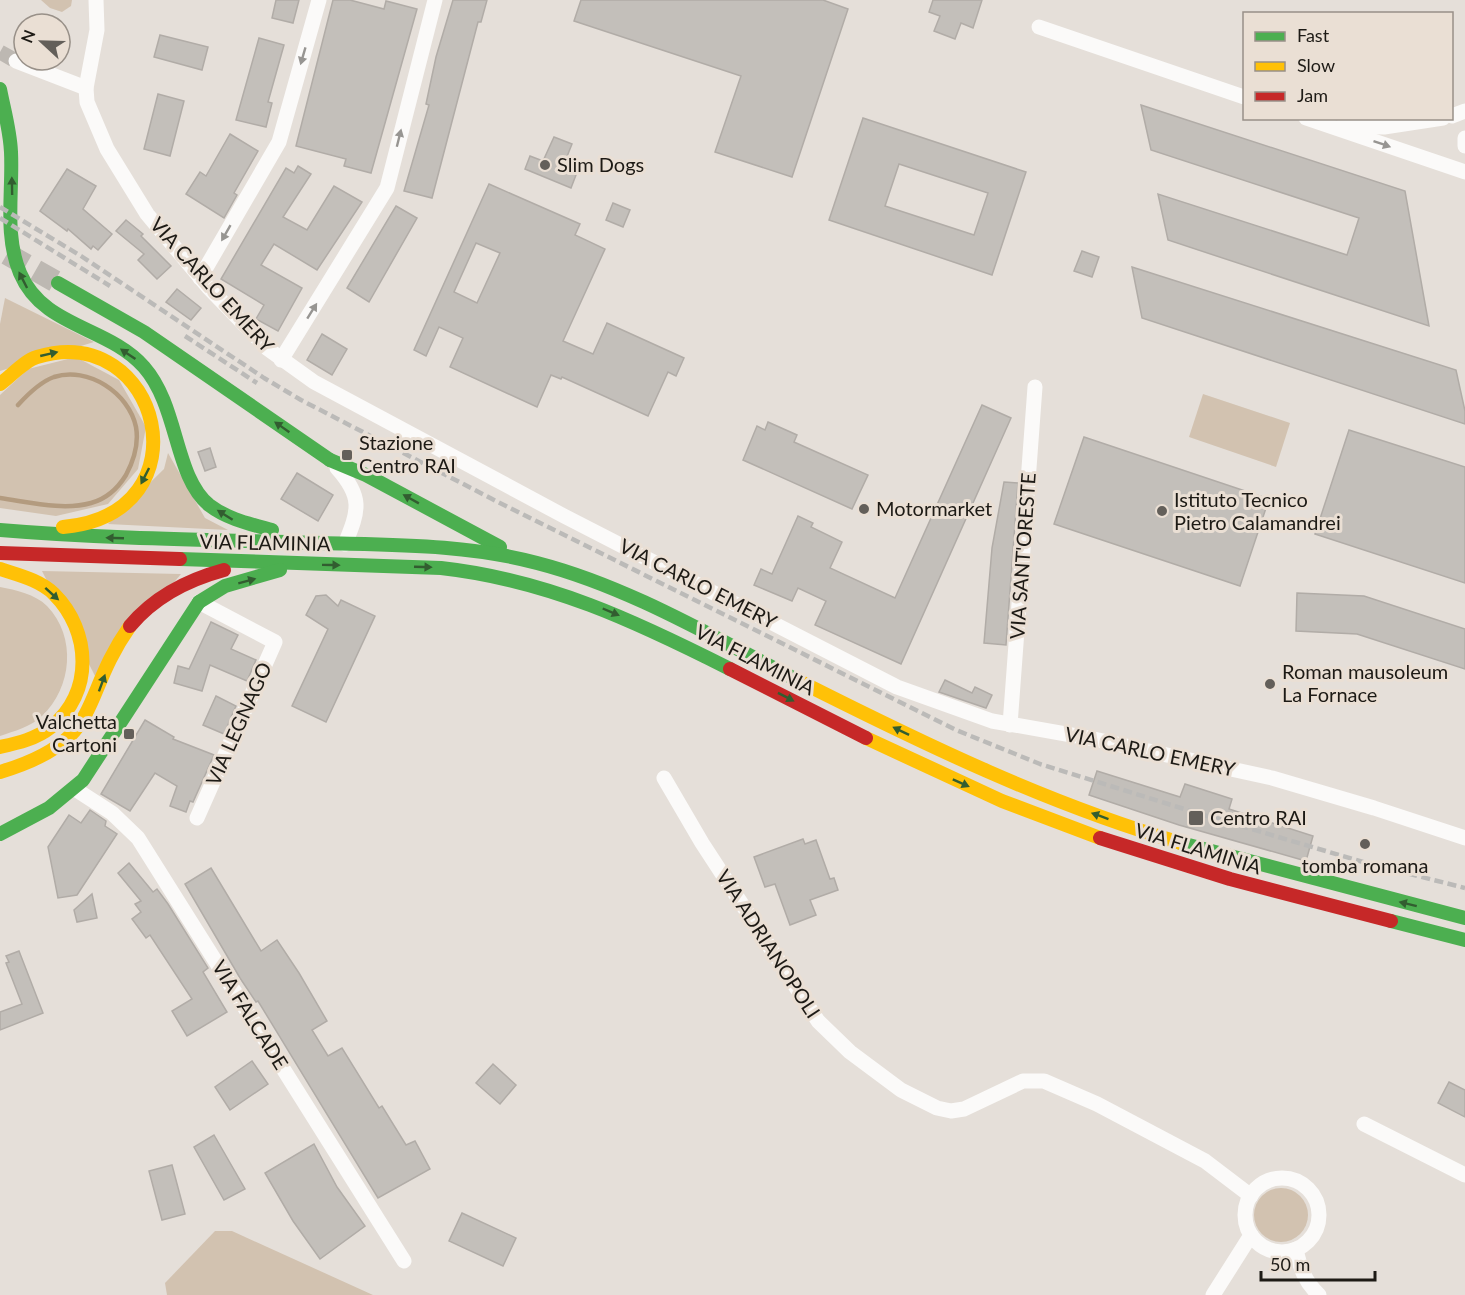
<svg xmlns="http://www.w3.org/2000/svg" width="1465" height="1295" font-family="Lato,sans-serif">
<style>
.green{fill:#d2c2b0}
.lines{fill:none;stroke-linecap:round;stroke-linejoin:round}
.stream{stroke:#b39b7f;stroke-width:4.5}
.building{fill:#c3bfba;stroke:#b1aca7;stroke-width:1.5;fill-rule:evenodd}
.street-tunnel{stroke:#bdb8b2;stroke-width:15;stroke-dasharray:15 8;stroke-linecap:butt}
.secondary-tunnel{stroke:#bdb8b2;stroke-width:22;stroke-dasharray:22 11;stroke-linecap:butt}
.street{stroke:#fbfaf9;stroke-width:15}
.fast{stroke:#4caf50;stroke-width:14}
.slow{stroke:#ffc107;stroke-width:14}
.jam{stroke:#c62828;stroke-width:14}
.rail{stroke:#bbbab8;stroke-width:4.5;stroke-dasharray:9 4.5;stroke-linecap:butt}
.oneway{fill:#979592}
.oneway2{fill:#325d30}
.poi-dot{fill:#635f5a;stroke:#eadfd4;stroke-width:2}
.labels{text-anchor:middle;stroke-width:6;stroke-linejoin:round;paint-order:stroke}
.poi-label{font-size:20px;fill:#1d1a15;stroke:#eadfd4;text-anchor:start}
.street-label{font-size:20px;fill:#1d1a15;stroke:#eadfd4}
</style>
<rect width="100%" height="100%" fill="#e5dfd9"/>
<g class="green">
<polygon points="41,0 72,0 71,6 62,12 50,8"/>
<polygon points="5,298 94,342 0,371 0,324"/>
<polygon points="76,357 119,380 146,427 138,469 108,504 56,516 0,508 0,395 28,369"/>
<polygon points="1203,394 1290,423 1276,467 1189,437"/>
<polygon points="168,453 205,518 228,530 108,524 164,469"/>
<polygon points="42,571 181,574 95,676"/>
<path d="M0 587C16 590 35 594 47 606 77 637 72 688 42 716 31 727 14 731 0 736Z"/>
<circle cx="1281" cy="1215" r="27"/>
<polygon points="215,1231 232,1231 373,1295 167,1295 165,1283"/>
</g>
<g class="lines">
<path class="stream" d="M0 498C29 502 63 511 91 503 106 499 118 488 126 475 134 460 139 444 136 427 129 393 88 366 54 377 40 382 28 394 18 405"/>
</g>
<g class="building">
<polygon points="276,0 299,0 293,23 272,18"/>
<polygon points="333,0 350,0 384,9 386,1 417,9 371,173 344,166 346,159 296,146"/>
<polygon points="453,0 487,0 481,22 478,22 432,198 404,191 429,105 426,104 436,57"/>
<polygon points="581,0 823,0 848,9 792,177 715,152 741,76 574,21"/>
<polygon points="933,0 982,0 973,28 961,23 955,39 934,31 940,16 929,12"/>
<polygon points="160,35 208,47 202,70 154,57"/>
<polygon points="259,38 284,45 268,102 272,103 266,127 236,120"/>
<polygon points="158,94 184,101 170,156 144,149"/>
<polygon points="1141,105 1405,191 1429,326 1168,240 1158,194 1347,255 1359,218 1151,150"/>
<path d="M863 118 1026 172 992 275 829 220ZM899 164 988 193 974 235 885 206Z"/>
<polygon points="230,134 258,151 234,193 237,195 224,218 186,194 200,172 206,176"/>
<polygon points="554,137 572,144 562,169 576,175 571,188 525,169 530,156 543,161"/>
<polygon points="298,166 311,174 283,217 307,230 334,186 362,202 317,270 274,244 261,265 302,288 278,331 256,319 264,305 221,279 286,168 294,173"/>
<polygon points="67,169 96,186 83,209 112,234 98,250 93,246 91,249 68,229 67,231 40,211"/>
<path d="M489 184 580 224 575 235 605 249 563 341 593 354 607 323 684 358 676 376 668 372 648 416 562 377 561 379 551 375 537 407 450 367 463 338 439 327 426 356 414 350ZM476 243 500 253 477 303 454 292Z"/>
<polygon points="613,203 630,210 623,227 606,220"/>
<polygon points="396,206 417,218 369,302 347,288"/>
<polygon points="126,220 143,234 141,236 171,266 157,279 138,260 144,254 116,231"/>
<polygon points="1082,251 1099,257 1092,277 1074,271"/>
<polygon points="1132,267 1456,370 1465,411 1465,424 1142,318"/>
<polygon points="177,289 201,308 191,320 166,302"/>
<polygon points="322,334 347,349 332,375 307,360"/>
<polygon points="982,405 1011,418 901,664 815,625 826,601 798,588 792,601 754,585 761,569 772,574 798,516 813,523 811,527 842,542 830,568 895,598"/>
<polygon points="768,422 797,435 794,442 868,475 852,509 743,460 757,426 765,430"/>
<polygon points="1349,430 1465,467 1465,583 1315,534"/>
<polygon points="1084,437 1269,499 1240,586 1054,524"/>
<polygon points="210,448 216,467 205,471 198,452"/>
<polygon points="297,473 333,495 318,521 281,499"/>
<polygon points="1004,482 1018,483 1006,645 984,643 992,548"/>
<polygon points="1297,593 1364,596 1465,629 1465,669 1357,634 1296,631"/>
<polygon points="326,595 338,606 341,600 375,616 326,722 292,706 328,629 306,615 316,596"/>
<polygon points="211,622 238,635 231,649 256,660 247,681 210,665 202,691 174,683 178,666 189,669"/>
<polygon points="945,680 972,693 975,687 992,695 986,708 939,692"/>
<polygon points="216,696 236,706 224,734 203,725"/>
<polygon points="145,720 174,737 173,739 214,755 193,802 190,801 186,812 170,806 177,786 155,773 130,811 101,794"/>
<polygon points="1097,771 1180,797 1185,784 1232,799 1229,809 1313,836 1306,861 1179,825 1089,795"/>
<polygon points="90,810 106,821 105,826 117,834 77,895 58,898 48,847 69,815 81,823"/>
<polygon points="803,839 805,844 816,840 830,879 834,878 838,890 810,900 816,915 790,925 775,884 765,887 754,857"/>
<polygon points="129,863 153,892 157,889 168,904 208,968 203,972 227,1012 187,1036 172,1011 192,999 150,935 146,938 132,919 141,912 135,904 141,901 118,873"/>
<polygon points="211,868 261,951 277,940 299,973 327,1021 312,1030 328,1056 342,1048 379,1108 382,1106 406,1145 415,1141 430,1169 378,1198 258,1001 256,1002 240,978 185,884"/>
<polygon points="92,894 97,918 77,922 74,910"/>
<polygon points="19,951 43,1013 0,1030 0,1012 22,1004 6,963 9,962 6,956"/>
<polygon points="252,1061 268,1084 230,1110 215,1087"/>
<polygon points="493,1064 516,1085 500,1104 476,1083"/>
<polygon points="1449,1082 1465,1090 1465,1117 1438,1103"/>
<polygon points="214,1135 245,1189 224,1200 194,1147"/>
<polygon points="314,1144 337,1187 365,1226 320,1259 293,1221 265,1173"/>
<polygon points="172,1165 185,1214 162,1220 149,1171"/>
<polygon points="462,1213 516,1238 503,1266 449,1241"/>
</g>
<g class="lines">
<polyline class="street-tunnel" points="0,52 16,61"/>
<polyline class="secondary-tunnel" points="7,254 58,283"/>
<g class="street">
<polyline points="96,0 97,30 86,88 87,102 107,149 147,214 208,287 268,349 314,382 564,516 897,687 992,721 1094,739 1272,778 1374,808 1465,838"/>
<polyline points="1039,27 1244,97"/>
<polyline points="16,61 86,88"/>
<polyline points="1452,116 1465,111"/>
<polyline points="1306,118 1465,172"/>
<polyline points="1342,126 1384,127 1443,118"/>
<polyline points="1465,138 1465,146"/>
<polyline points="200,278 279,142 319,0"/>
<polyline points="281,360 387,188 435,0"/>
<path d="M337 468C363 497 359 510 345 544"/>
<polyline points="1010,725 1035,387"/>
<polyline points="664,778 702,843 818,1021 850,1052 901,1090 937,1108 951,1111 964,1109 1023,1081 1044,1081 1097,1104 1205,1161 1251,1196"/>
<polyline points="75,789 112,813 138,838 404,1261"/>
<polyline points="197,818 275,642 199,602"/>
<polyline points="1364,1124 1465,1175"/>
<circle cx="1282" cy="1215" r="37"/>
<path d="M1296 1249C1300 1268 1305 1282 1319 1295"/>
<polyline points="1213,1295 1251,1235"/>
</g>
<g class="fast">
<path d="M0 89C4 110 10 130 11 152 13 192 4 235 20 273 43 328 108 326 144 367 179 407 174 476 209 505 227 519 250 524 272 530"/>
<polyline points="58,283 144,332 330,460"/>
<polyline points="330,460 366,475 500,547"/>
<path d="M0 530C107 539 214 540 321 543 393 545 467 544 537 563 630 587 716 639 801 682"/>
<path d="M180 559 441 568C548 580 635 621 730 669"/>
<polyline points="199,602 225,586 280,570"/>
<polyline points="0,834 49,808 83,780 199,602"/>
<polyline points="1181,843 1465,918"/>
<polyline points="1391,921 1465,940"/>
</g>
<g class="slow">
<path d="M0 384C11 376 24 361 37 357 160 319 210 514 63 527"/>
<path d="M0 569C18 575 40 580 54 594 91 631 94 693 51 727 36 739 18 743 0 747"/>
<path d="M801 682C924 744 1048 804 1181 843"/>
<polyline points="866,738 1002,801 1100,838"/>
<path d="M0 772C106 740 78 700 130 626"/>
</g>
<g class="jam">
<polyline points="0,553 180,559"/>
<path d="M130 626C155 596 187 580 224 570"/>
<polyline points="730,669 866,738"/>
<polyline points="1100,838 1230,879 1391,921"/>
</g>
<g class="rail">
<polyline points="0,207 81,256 264,378 301,400 498,502 956,730 1040,764 1197,813 1363,862 1465,888"/>
<polyline points="0,218 110,286"/>
<polyline points="185,336 257,383"/>
</g>
</g>
<defs><path id="oneway-solid" d="M-6-.8H1V-3.2L6.5 0L1 3.2V.8H-6Z" transform="scale(1.5)"/></defs>
<g class="oneway">
<use href="#oneway-solid" transform="translate(303 56) rotate(106)"/>
<use href="#oneway-solid" transform="translate(399 138) rotate(-76)"/>
<use href="#oneway-solid" transform="translate(1382 144) rotate(19)"/>
<use href="#oneway-solid" transform="translate(226 233) rotate(120)"/>
<use href="#oneway-solid" transform="translate(312 311) rotate(-58)"/>
</g>
<g class="oneway2">
<use href="#oneway-solid" transform="translate(12 186) rotate(-91)"/>
<use href="#oneway-solid" transform="translate(23 280) rotate(-117)"/>
<use href="#oneway-solid" transform="translate(49 354) rotate(-13)"/>
<use href="#oneway-solid" transform="translate(128 354) rotate(-146)"/>
<use href="#oneway-solid" transform="translate(282 427) rotate(-145)"/>
<use href="#oneway-solid" transform="translate(145 476) rotate(117)"/>
<use href="#oneway-solid" transform="translate(411 499) rotate(-151)"/>
<use href="#oneway-solid" transform="translate(225 515) rotate(-148)"/>
<use href="#oneway-solid" transform="translate(115 538) rotate(-178)"/>
<use href="#oneway-solid" transform="translate(331 565) rotate(1)"/>
<use href="#oneway-solid" transform="translate(423 567) rotate(2)"/>
<use href="#oneway-solid" transform="translate(247 581) rotate(-15)"/>
<use href="#oneway-solid" transform="translate(52 594) rotate(42)"/>
<use href="#oneway-solid" transform="translate(611 612) rotate(23)"/>
<use href="#oneway-solid" transform="translate(102 683) rotate(-70)"/>
<use href="#oneway-solid" transform="translate(786 697) rotate(27)"/>
<use href="#oneway-solid" transform="translate(901 731) rotate(-154)"/>
<use href="#oneway-solid" transform="translate(961 783) rotate(24)"/>
<use href="#oneway-solid" transform="translate(1100 816) rotate(-160)"/>
<use href="#oneway-solid" transform="translate(1408 904) rotate(-166)"/>
</g>
<g class="poi-dot">
<circle cx="545" cy="165" r="6"/>
<rect x="341" y="449" width="12" height="12" rx="3"/>
<circle cx="864" cy="509" r="6"/>
<circle cx="1162" cy="511" r="6"/>
<circle cx="1270" cy="684" r="6"/>
<rect x="123" y="728" width="12" height="12" rx="3"/>
<rect x="1188" y="810" width="16" height="16" rx="3"/>
<circle cx="1365" cy="844" r="6"/>
</g>
<g class="labels">
<g class="poi-label">
<text x="557" y="172">Slim Dogs</text>
<text x="359" y="450">Stazione<tspan x="359" dy="23">Centro RAI</tspan></text>
<text x="1174" y="507">Istituto Tecnico<tspan x="1174" dy="23">Pietro Calamandrei</tspan></text>
<text x="876" y="516">Motormarket</text>
<text x="1282" y="679">Roman mausoleum<tspan x="1282" dy="23">La Fornace</tspan></text>
<text x="117" y="729" text-anchor="end">Valchetta<tspan x="117" dy="23">Cartoni</tspan></text>
<text x="1210" y="825">Centro RAI</text>
<text x="1365" y="873" text-anchor="middle">tomba romana</text>
</g>
<g class="street-label">
<text transform="translate(212 285) rotate(48)" y="7">VIA CARLO EMERY</text>
<text transform="translate(265 543) rotate(1)" y="7">VIA FLAMINIA</text>
<text transform="translate(1023 556) rotate(-86)" y="7">VIA SANT'ORESTE</text>
<text transform="translate(698 584) rotate(27)" y="7">VIA CARLO EMERY</text>
<text transform="translate(755 660) rotate(27)" y="7">VIA FLAMINIA</text>
<text transform="translate(239 724) rotate(-66)" y="7">VIA LEGNAGO</text>
<text transform="translate(1150 752) rotate(12)" y="7">VIA CARLO EMERY</text>
<text transform="translate(1198 849) rotate(17)" y="7">VIA FLAMINIA</text>
<text transform="translate(768 944) rotate(57)" y="7">VIA ADRIANOPOLI</text>
<text transform="translate(250 1015) rotate(58)" y="7">VIA FALCADE</text>
</g>
</g>
<rect x="1243" y="12" width="210" height="108" fill="#eadfd4" stroke="#989088" stroke-width="1.5"/>
<rect x="1255" y="32" width="30" height="9" fill="#4caf50" stroke="#989088" stroke-width="1.5"/>
<text x="1297" y="42" font-size="18" fill="#1d1a15">Fast</text>
<rect x="1255" y="62" width="30" height="9" fill="#ffc107" stroke="#989088" stroke-width="1.5"/>
<text x="1297" y="72" font-size="18" fill="#1d1a15">Slow</text>
<rect x="1255" y="92" width="30" height="9" fill="#c62828" stroke="#989088" stroke-width="1.5"/>
<text x="1297" y="102" font-size="18" fill="#1d1a15">Jam</text>
<g transform="translate(42 42) rotate(292)"><circle r="28" fill="#eadfd4" stroke="#989088" stroke-width="1.5"/>
<path d="M0-4.5L10 22L0 15L-10 22Z" fill="#635f5a"/>
<text y="-9" font-size="16" font-weight="bold" text-anchor="middle" fill="#1d1a15">N</text>
</g>
<path d="M1261 1271v9h114v-9" fill="none" stroke="#1d1a15" stroke-width="3"/>
<text x="1270" y="1271" font-size="18" fill="#1d1a15" stroke="#eadfd4" stroke-width="4.5" paint-order="stroke">50 m</text>
</svg>
